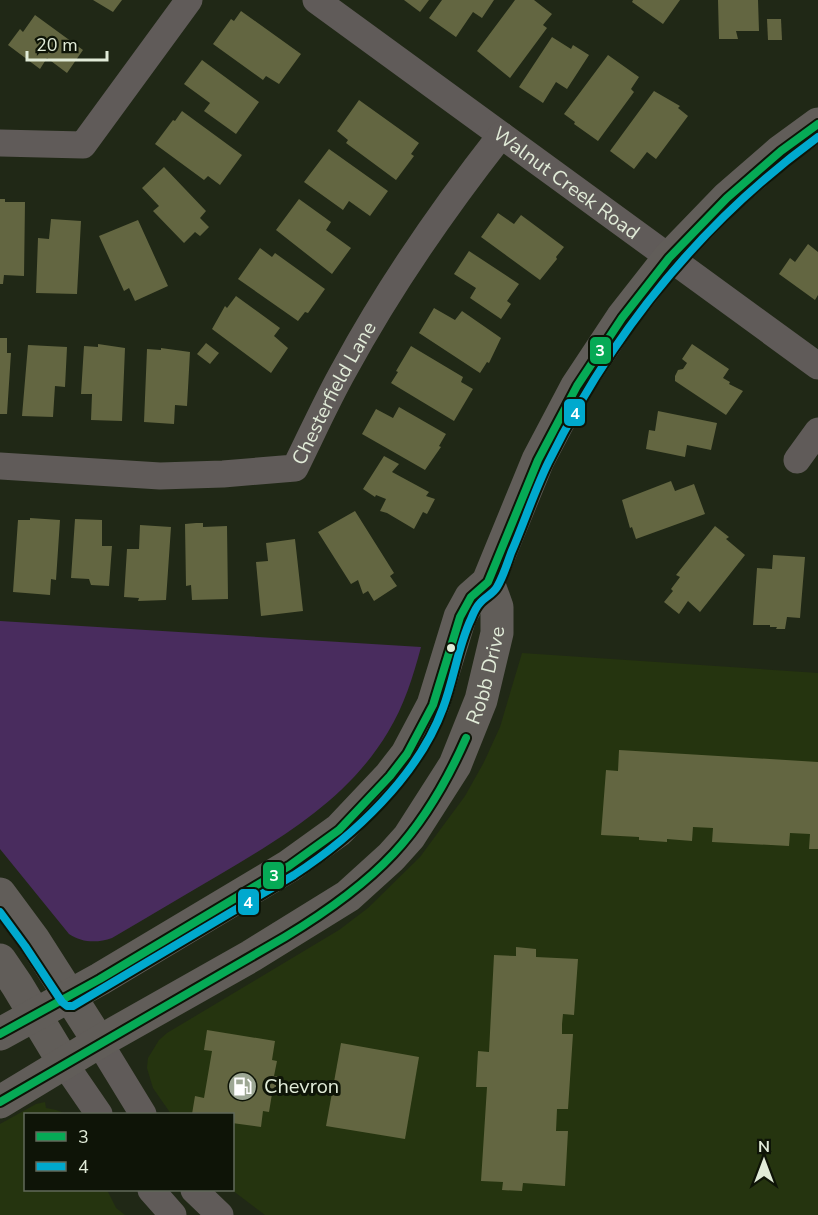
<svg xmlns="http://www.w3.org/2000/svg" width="818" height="1215" font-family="'Nunito Sans',sans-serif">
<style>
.built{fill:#25340f}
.green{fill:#492c5e}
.building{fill:#636641}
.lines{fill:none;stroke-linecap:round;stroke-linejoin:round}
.street{stroke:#605b59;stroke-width:27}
.secondary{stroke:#615d59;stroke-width:33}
.bus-1-casing{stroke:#0e1407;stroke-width:12}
.bus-2-casing{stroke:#0e1407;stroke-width:12}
.bus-1{stroke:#06aa56;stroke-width:8}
.bus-2{stroke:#00a9ce;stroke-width:8}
.bus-dot{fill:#e1ebd8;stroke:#0e1407;stroke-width:2}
.labels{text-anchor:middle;stroke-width:6;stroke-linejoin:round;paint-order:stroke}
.street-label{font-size:20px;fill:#e1ebd8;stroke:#0e1407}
.poi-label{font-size:20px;fill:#e1ebd8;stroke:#0e1407;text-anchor:start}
.line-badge{stroke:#0e1407;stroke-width:2}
.badge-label{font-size:16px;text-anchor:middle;font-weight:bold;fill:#fff}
</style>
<rect width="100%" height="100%" fill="#202816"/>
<g class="built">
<polygon points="522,653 818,673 818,1215 265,1215 232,1190 232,1114 171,1114 153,1088 147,1068 148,1058 159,1040 167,1033 339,930 368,908 420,857 465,796 484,762 500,727"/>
<polygon points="45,1102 46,1108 56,1110 67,1114 26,1114 26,1190 107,1190 116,1208 125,1215 0,1215 0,1124 36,1104"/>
</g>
<path class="green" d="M0 621 421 647C413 677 404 706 388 732 348 799 283 837 219 875 183 896 148 917 112 938 98 943 82 943 69 934L0 849Z"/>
<g class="building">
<polygon points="93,0 122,0 113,12"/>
<polygon points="404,0 429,0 420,12"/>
<polygon points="442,0 494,0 482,18 473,12 456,37 429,18"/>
<polygon points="515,0 534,0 552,14 543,25 547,28 510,78 477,51"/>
<polygon points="633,0 680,0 663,24 632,2"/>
<polygon points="718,0 758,0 759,31 736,31 738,39 719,39"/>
<polygon points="241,11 301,54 279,84 266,76 263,80 213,44 231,19 234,21"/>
<polygon points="35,15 83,50 67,73 47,58 40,69 8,45 20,29 23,32"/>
<polygon points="767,19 781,19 782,40 768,40"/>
<polygon points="552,37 571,49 573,45 589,55 567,89 556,82 543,103 519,87"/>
<polygon points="608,55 639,77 631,89 634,92 598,141 574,124 575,122 564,114"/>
<polygon points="202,60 259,102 236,134 204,111 210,103 184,84"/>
<polygon points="654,91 680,106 678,108 688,116 656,159 647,152 634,169 610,151"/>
<polygon points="359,100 419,143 411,154 414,156 396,180 346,143 348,140 337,131"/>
<polygon points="182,111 242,155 220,185 208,176 204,180 155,144 173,120 175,121"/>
<polygon points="329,149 388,191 370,216 349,201 343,210 304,182"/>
<polygon points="164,167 206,211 200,218 209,227 200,236 195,232 184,243 153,211 159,206 142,188"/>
<polygon points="0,199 5,199 5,202 25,202 24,276 4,275 3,284 0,284"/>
<polygon points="299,199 331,222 326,230 351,248 332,274 276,230"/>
<polygon points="498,213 514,224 521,215 564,247 556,257 557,259 540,280 481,237"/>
<polygon points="51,219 81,221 77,294 36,293 38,238 49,239"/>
<polygon points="138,220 168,286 135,301 129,288 124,291 99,236"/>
<polygon points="808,244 818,252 818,295 815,300 779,274 790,258 795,262"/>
<polygon points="260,248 272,257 275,253 325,289 308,313 305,312 298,321 238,279"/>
<polygon points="469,251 519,284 507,301 511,304 501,319 470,298 476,288 454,274"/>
<polygon points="236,296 280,328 274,336 288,348 271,373 212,329 225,306 227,308"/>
<polygon points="434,308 455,320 462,311 501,338 489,363 487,362 480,373 419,333"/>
<polygon points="0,338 7,338 7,353 11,353 7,414 0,414"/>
<polygon points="206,343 219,353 210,364 197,354"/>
<polygon points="98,344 125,348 122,421 91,420 92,394 81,394 84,346 98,347"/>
<polygon points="692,344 729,369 723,378 730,382 729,384 743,391 726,415 675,381 675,376 678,370 683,369 687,363 682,359"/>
<polygon points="28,345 67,347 65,387 55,386 53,417 22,416"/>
<polygon points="411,346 463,377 461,382 473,389 454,421 391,383 398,372 396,371"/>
<polygon points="161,348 190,352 187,406 175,405 174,424 144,422 147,349 161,350"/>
<polygon points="399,407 446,434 439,446 441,447 425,470 362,434 376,409 393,418"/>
<polygon points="658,411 717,423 711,450 687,445 685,457 646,449 649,430 655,431"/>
<polygon points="384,456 399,464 392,472 429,492 426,496 435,499 427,514 423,512 414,529 387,513 380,511 386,499 376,495 375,497 363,489"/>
<polygon points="671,481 675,491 694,484 705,514 636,539 632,527 630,528 622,500"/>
<polygon points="355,511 394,573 390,576 397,586 374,601 368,591 363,594 358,580 351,584 318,532"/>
<polygon points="30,518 60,520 56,580 51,579 50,595 13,592 18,520 30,520"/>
<polygon points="75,519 102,520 102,546 112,546 109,586 91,585 89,579 71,578"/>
<polygon points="196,523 203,523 203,527 227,526 228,599 192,600 191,585 186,586 185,524"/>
<polygon points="140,525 171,527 166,600 138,601 139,598 124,597 127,549 139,549"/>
<polygon points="715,526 729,537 726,539 745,555 700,612 688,601 679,614 664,602 673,591 671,589 680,577 676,575"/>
<polygon points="295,539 303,611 261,616 256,562 268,561 266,543"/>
<polygon points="773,555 805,557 800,618 787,617 785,629 776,629 777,627 770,627 770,625 753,625 757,568 772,569"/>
<polygon points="619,750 818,762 818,849 809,849 810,834 790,833 789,846 712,842 713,828 693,827 692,841 667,839 667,842 639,840 639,837 601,835 606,770 618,771"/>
<polygon points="516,947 536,949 536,957 578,959 574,1015 563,1014 562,1024 562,1034 573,1034 568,1109 557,1109 556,1131 568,1131 565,1186 523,1183 522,1191 502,1190 503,1182 481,1181 487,1087 476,1087 478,1051 489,1052 494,955 516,956"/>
<polygon points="207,1030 275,1041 272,1060 277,1061 274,1076 281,1077 278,1095 272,1094 269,1112 263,1111 261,1127 232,1123 232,1114 192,1114 195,1096 204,1098 212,1051 204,1050"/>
<polygon points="341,1043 419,1057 405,1139 326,1126"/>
</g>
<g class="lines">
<g class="street">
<path id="s1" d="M316 0 818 366"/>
<polyline points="0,143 83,145 189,0"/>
<polyline points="797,460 818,431"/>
<path id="s2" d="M0 466 160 476 223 474 295 468C311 436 326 402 344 370 389 287 443 209 501 135"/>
<polyline points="99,1042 143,1114"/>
<polyline points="64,1063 99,1114"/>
<polyline points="151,1190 173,1215"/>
<polyline points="194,1190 220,1215"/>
</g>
<g class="secondary">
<polyline points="0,894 34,940 99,1042"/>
<polyline points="0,960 17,985 64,1063"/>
<polyline points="0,1034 100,979 289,866 339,830 390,776 407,754 433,705 460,617 471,597 488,582 538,460 577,386 622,318 669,258 727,198 781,151 818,124"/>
<path id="s3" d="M0 1102 99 1042 251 956 348 896 391 857 409 837 455 765 481 700 497 633V607L488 582"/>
</g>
<defs>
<g id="bus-1">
<polyline points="0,1034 100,979 289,866 339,830 390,776 407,754 433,705 460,617 471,597 488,582 538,460 577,386 622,318 669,258 727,198 781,151 818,124"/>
<path d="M0 1102 285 937C376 882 423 836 466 738"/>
</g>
<path id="bus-2" d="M0 912 25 946 62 1002 67 1006H73L294 875C354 836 418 776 443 708 454 679 458 646 471 619 473 614 476 607 480 603 485 597 493 594 497 587 503 577 507 564 511 553 524 523 534 492 548 463 612 333 701 222 818 137"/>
</defs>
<use href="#bus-1" class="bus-1-casing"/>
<use href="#bus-2" class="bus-2-casing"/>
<use href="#bus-1" class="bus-1"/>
<use href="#bus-2" class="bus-2"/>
</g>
<defs>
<symbol id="fuel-disc" viewBox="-11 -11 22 22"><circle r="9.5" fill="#9da794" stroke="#0e1407"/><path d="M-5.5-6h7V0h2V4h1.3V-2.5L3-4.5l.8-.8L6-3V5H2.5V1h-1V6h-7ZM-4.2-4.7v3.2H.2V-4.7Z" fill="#fff"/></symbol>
</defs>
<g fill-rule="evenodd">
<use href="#fuel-disc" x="226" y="1070" width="33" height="33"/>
</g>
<circle class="bus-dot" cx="451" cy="648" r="5"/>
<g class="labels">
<g class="street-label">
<text dy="7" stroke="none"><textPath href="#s1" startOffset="310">Walnut Creek Road</textPath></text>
<text dy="7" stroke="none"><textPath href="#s2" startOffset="380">Chesterfield Lane</textPath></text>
<text dy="7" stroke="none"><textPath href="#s3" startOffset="670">Robb Drive</textPath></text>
</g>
<g class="poi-label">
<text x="264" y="1093">Chevron</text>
</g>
</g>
<g class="line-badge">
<rect x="589" y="336" width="23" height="29" rx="6" fill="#06aa56"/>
<rect x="563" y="398" width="23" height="29" rx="6" fill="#00a9ce"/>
<rect x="262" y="861" width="23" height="29" rx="6" fill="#06aa56"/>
<rect x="237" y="888" width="23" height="28" rx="6" fill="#00a9ce"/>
</g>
<g class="badge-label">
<text x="600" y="356">3</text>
<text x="575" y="419">4</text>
<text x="274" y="881">3</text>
<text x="248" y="908">4</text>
</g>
<rect x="24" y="1113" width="210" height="78" fill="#0e1407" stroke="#626a5b" stroke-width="1.5"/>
<rect x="36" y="1132" width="30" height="9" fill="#06aa56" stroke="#626a5b" stroke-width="1.5"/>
<text x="78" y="1143" font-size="18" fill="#e1ebd8">3</text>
<rect x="36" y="1162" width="30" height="9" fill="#00a9ce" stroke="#626a5b" stroke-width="1.5"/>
<text x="78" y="1173" font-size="18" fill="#e1ebd8">4</text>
<g transform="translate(764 1161)" stroke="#0e1407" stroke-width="4.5" paint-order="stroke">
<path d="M0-4.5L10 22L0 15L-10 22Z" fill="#e1ebd8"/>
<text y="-9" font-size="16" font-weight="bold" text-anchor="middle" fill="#e1ebd8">N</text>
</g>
<path d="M27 51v9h80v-9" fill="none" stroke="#e1ebd8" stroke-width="3"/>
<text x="36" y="51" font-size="18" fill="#e1ebd8" stroke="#0e1407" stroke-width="4.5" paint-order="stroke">20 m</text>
</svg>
